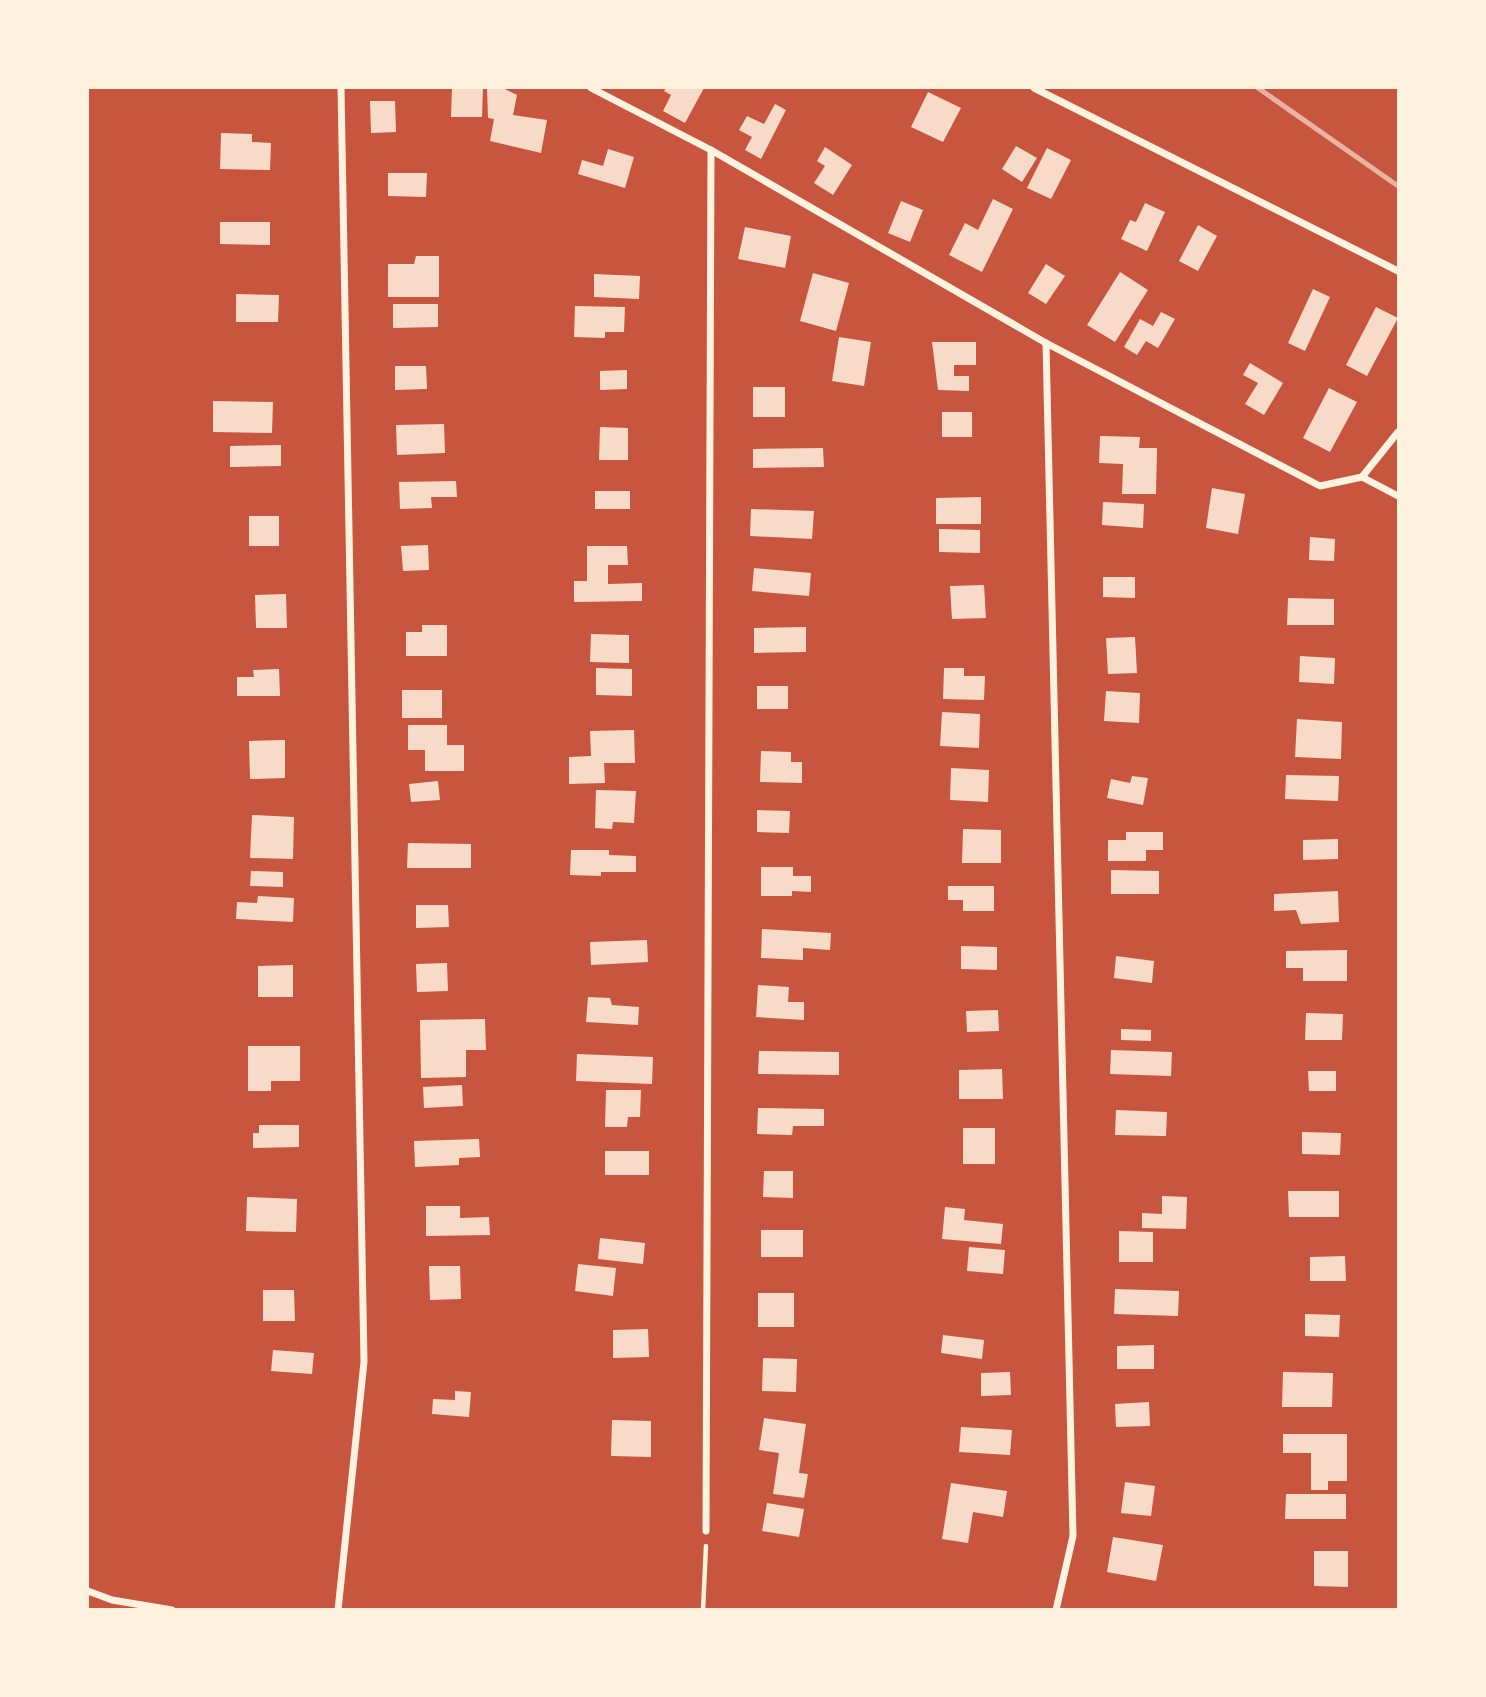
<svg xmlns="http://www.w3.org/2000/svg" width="1486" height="1697" font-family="Raleway,sans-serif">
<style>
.building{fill:#f7dbc8}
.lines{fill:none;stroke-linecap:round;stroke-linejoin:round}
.path{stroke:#fff3e0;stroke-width:4.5}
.minor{stroke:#fff3e0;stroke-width:7}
.rail{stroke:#e9b49f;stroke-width:5}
</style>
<rect width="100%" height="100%" fill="#c8553d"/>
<g class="building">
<polygon points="452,88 483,88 482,117 451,117"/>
<polygon points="487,88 503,88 517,95 513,115 547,120 541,153 490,141 494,119 488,118"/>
<polygon points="666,88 704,88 685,123 663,111 671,95 664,91"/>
<polygon points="928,92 961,108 943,142 911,127"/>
<polygon points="370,101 395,101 396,132 371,133"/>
<polygon points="775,104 786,110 761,159 745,150 752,137 739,130 747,116 764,124"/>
<polygon points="221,133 252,134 252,142 271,143 270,170 220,169"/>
<polygon points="1016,146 1037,158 1022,182 1002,169"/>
<polygon points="825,147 852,165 833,195 814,183 825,166 817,161"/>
<polygon points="1047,148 1071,160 1051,199 1027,188"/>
<polygon points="608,149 634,157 625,188 578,174 582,160 603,166"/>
<polygon points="388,173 427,173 426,197 388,196"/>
<polygon points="993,199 1013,209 982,272 949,255 965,223 978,230"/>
<polygon points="901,201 923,210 910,242 888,233"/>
<polygon points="1145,203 1165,212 1147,251 1121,239 1130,220 1136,222"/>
<polygon points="220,222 270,222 270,245 220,244"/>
<polygon points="1198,225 1217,236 1198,271 1179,261"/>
<polygon points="745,227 791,236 785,268 738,259"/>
<polygon points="416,256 439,256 439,297 388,297 388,264 414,264"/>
<polygon points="1046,264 1065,276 1046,304 1028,293"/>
<polygon points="1120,272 1148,290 1115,342 1087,325"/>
<polygon points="813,273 849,283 836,331 800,321"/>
<polygon points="594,274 640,276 639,299 594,297"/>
<polygon points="1313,289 1330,297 1305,351 1288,343"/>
<polygon points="236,294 279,295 278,322 236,322"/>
<polygon points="393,304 438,304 438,327 393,328"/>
<polygon points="575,306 625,307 624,332 605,332 605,338 574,337"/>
<polygon points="1376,307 1398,318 1367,376 1346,365"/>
<polygon points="1161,312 1175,319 1158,348 1146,341 1137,355 1124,347 1140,319 1153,326"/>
<polygon points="839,337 871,342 864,386 832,381"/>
<polygon points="932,342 976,342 976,365 954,365 954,376 969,376 969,391 938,390"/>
<polygon points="1250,363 1283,383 1264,415 1245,404 1258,383 1243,375"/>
<polygon points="395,366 426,366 427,389 395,390"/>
<polygon points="627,370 627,389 600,390 600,371"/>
<rect x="753" y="387" width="32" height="30"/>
<polygon points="1329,388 1357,402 1330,452 1303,438"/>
<polygon points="213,401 273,402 272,433 213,432"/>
<rect x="942" y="412" width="30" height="25"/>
<polygon points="444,424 445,453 397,455 396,425"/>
<polygon points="600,427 628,428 628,460 599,460"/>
<polygon points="1100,436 1140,437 1139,448 1157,448 1156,494 1122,494 1123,464 1099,463"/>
<polygon points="281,445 281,466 230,467 230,446"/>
<polygon points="823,448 824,467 753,468 753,449"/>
<polygon points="456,481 457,497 431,497 432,508 400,509 399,482"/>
<polygon points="1212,488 1245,494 1238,534 1206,528"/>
<rect x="595" y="491" width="35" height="18"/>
<polygon points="981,497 981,524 936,524 936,498"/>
<polygon points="1103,502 1144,504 1143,528 1102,525"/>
<polygon points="751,509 814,511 812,539 750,536"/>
<rect x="249" y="516" width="30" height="30"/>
<polygon points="939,529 980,530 980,553 939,552"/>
<polygon points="1310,537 1335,539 1334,561 1309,560"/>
<polygon points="428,545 429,570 403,571 401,546"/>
<polygon points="587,546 627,546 628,565 608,565 608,584 642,583 642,601 574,602 574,581 587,581"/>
<polygon points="754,568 811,573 809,596 752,591"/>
<polygon points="1103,577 1135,577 1135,598 1103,597"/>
<polygon points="984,585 986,618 952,619 950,586"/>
<polygon points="286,594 287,628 256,628 255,595"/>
<polygon points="1288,598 1334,599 1334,625 1287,625"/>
<polygon points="422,625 447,625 447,656 406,656 406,632 422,632"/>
<polygon points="806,627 806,652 754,653 754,628"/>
<polygon points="591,634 629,635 629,663 590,662"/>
<polygon points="1135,637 1137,673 1108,674 1106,638"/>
<polygon points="1300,656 1335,658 1334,684 1299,682"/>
<polygon points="596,668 632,669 632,696 596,695"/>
<polygon points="944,668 964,668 964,676 985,676 984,700 943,699"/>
<polygon points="279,669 280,696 237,696 237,677 254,677 253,670"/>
<rect x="757" y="686" width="31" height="23"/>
<rect x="402" y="690" width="40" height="28"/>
<polygon points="1106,691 1140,693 1139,723 1104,721"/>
<polygon points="942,712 980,714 979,748 940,746"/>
<polygon points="1297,719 1342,722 1341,759 1295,757"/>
<polygon points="408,725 447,725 447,745 464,745 464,771 425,771 425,750 408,750"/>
<polygon points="634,730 635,763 604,763 605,783 569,784 569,757 591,756 590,731"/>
<polygon points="285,740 285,778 250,779 249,741"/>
<polygon points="761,751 791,752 791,762 802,762 802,783 760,782"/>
<polygon points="951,768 989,770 988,802 950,800"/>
<polygon points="1286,775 1339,776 1338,801 1285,799"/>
<polygon points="1132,776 1148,778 1143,805 1107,798 1111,779 1130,783"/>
<polygon points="438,781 440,800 411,802 409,784"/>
<polygon points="596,790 636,791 634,823 613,822 612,829 595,828"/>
<polygon points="757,810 790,811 789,833 757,832"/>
<polygon points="252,815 294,817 293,859 250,858"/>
<polygon points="963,829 1001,830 1001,863 962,863"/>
<polygon points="1126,832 1163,832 1163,850 1146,850 1146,861 1108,861 1108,840 1126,840"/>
<polygon points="1338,839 1338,859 1303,860 1303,840"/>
<polygon points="408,843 471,844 471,868 407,868"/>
<polygon points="571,850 609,850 609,855 636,856 636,872 601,872 601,876 570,875"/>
<polygon points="761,867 793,867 793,876 811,876 811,892 792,891 792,896 761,896"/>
<polygon points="1111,870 1159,871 1159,894 1111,894"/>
<polygon points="251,871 283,872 283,887 250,886"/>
<polygon points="948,886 994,886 994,911 963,911 963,900 948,900"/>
<polygon points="1338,891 1339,922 1301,924 1296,910 1274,911 1274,894"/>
<polygon points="258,896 294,898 293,922 236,919 237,902 257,903"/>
<polygon points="416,905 448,905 449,927 416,928"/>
<polygon points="762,929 831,933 830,950 803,948 803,960 761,958"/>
<polygon points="647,940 648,962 591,965 590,942"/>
<polygon points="961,946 997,947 997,970 961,969"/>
<polygon points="1347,950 1347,981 1303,981 1303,968 1286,968 1286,951"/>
<polygon points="1116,956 1154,961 1152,983 1114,978"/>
<polygon points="447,963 448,991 417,992 416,964"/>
<polygon points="293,965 293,997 258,997 258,966"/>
<polygon points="758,985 789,987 788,1002 804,1002 804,1020 756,1017"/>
<polygon points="588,997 610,998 612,1005 639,1007 638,1025 586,1022"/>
<polygon points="998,1010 999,1031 967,1032 966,1011"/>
<polygon points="1306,1013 1343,1014 1342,1040 1305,1040"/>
<polygon points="485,1019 486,1050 466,1050 466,1077 421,1078 420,1020"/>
<polygon points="1121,1029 1151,1030 1151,1041 1121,1040"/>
<polygon points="248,1046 300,1046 300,1081 271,1081 271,1091 248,1091"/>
<polygon points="1111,1050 1172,1052 1171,1076 1110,1074"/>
<polygon points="759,1051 839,1052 839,1075 758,1074"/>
<polygon points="577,1054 653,1057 652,1084 576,1081"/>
<polygon points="1002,1069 1003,1099 959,1099 959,1070"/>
<polygon points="1308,1071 1336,1071 1336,1091 1309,1091"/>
<polygon points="462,1085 463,1106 424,1108 423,1087"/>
<polygon points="606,1090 641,1090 640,1117 628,1117 627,1127 605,1127"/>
<polygon points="758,1108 824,1109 824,1126 793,1126 792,1135 757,1134"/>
<polygon points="1116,1110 1167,1112 1166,1136 1115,1135"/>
<polygon points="259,1125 299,1125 299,1147 253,1148 253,1133 259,1133"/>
<rect x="963" y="1128" width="32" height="36"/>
<polygon points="1302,1132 1341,1133 1340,1155 1302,1154"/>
<polygon points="479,1139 480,1157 459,1158 459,1165 415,1167 414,1141"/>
<rect x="605" y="1151" width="44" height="24"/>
<polygon points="764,1171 793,1171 793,1198 763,1197"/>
<polygon points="1288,1191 1339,1191 1339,1217 1289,1217"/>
<polygon points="1162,1196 1187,1197 1186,1229 1142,1228 1142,1213 1162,1214"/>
<polygon points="247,1197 297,1199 296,1232 246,1231"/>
<polygon points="426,1206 460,1206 460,1218 489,1217 490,1235 426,1236"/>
<polygon points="945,1207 965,1209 964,1220 1003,1224 1001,1244 942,1239"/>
<rect x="761" y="1230" width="42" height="27"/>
<polygon points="1119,1231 1153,1232 1153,1262 1119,1262"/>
<polygon points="600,1238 645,1243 643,1264 598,1259"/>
<polygon points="969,1247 1005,1250 1003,1274 967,1271"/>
<polygon points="1345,1256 1346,1281 1310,1281 1310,1257"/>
<polygon points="578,1264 616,1268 613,1296 575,1291"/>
<polygon points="429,1266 460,1266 461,1299 430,1300"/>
<polygon points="1115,1289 1179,1291 1178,1316 1114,1314"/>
<polygon points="263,1290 294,1290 295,1321 263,1321"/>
<rect x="758" y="1293" width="36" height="34"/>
<polygon points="1305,1314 1340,1315 1339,1337 1305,1336"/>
<polygon points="648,1329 649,1357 613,1358 613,1330"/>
<polygon points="943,1335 984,1340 982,1359 941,1353"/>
<polygon points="1154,1345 1154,1369 1117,1369 1117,1346"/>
<polygon points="273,1350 314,1353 312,1374 271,1371"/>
<polygon points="763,1358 797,1359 796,1392 762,1391"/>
<polygon points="1010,1372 1011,1395 981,1396 981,1373"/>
<polygon points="1283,1372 1333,1373 1332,1407 1282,1407"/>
<polygon points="455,1391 471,1392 469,1417 432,1414 433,1399 455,1400"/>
<polygon points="1149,1402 1150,1426 1116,1427 1115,1404"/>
<polygon points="764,1418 806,1424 799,1473 808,1474 804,1498 773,1494 779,1453 759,1450"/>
<polygon points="612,1420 651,1421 651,1457 611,1456"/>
<polygon points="961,1427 1012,1430 1010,1455 959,1452"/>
<polygon points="1283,1434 1347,1434 1347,1481 1328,1481 1328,1490 1311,1490 1311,1453 1283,1453"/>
<polygon points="1125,1482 1155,1486 1151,1516 1121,1513"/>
<polygon points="951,1483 1007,1491 1003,1517 973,1512 968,1543 942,1539"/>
<polygon points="1286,1494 1346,1494 1346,1519 1285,1519"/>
<polygon points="767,1503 804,1509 799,1537 762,1531"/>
<polygon points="1113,1537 1163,1545 1156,1581 1107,1572"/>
<polygon points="1314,1551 1348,1551 1348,1587 1314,1586"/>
</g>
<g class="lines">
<polyline class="path" points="703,1610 706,1546"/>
<g class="minor">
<polyline points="591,88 711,150 1046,343 1320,486 1362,477 1398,496"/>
<polyline points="1034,88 1398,271"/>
<polyline points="1046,343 1073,1536 1056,1610"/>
<polyline points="1362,477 1398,432"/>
<polyline points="706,1531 711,150"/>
<polyline points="88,1591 112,1600 172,1610"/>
<polyline points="338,1610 364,1362 341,88"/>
</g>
<polyline class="rail" points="1258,88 1398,186"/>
</g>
<rect width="1486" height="1697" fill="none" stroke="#fff3e0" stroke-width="178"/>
</svg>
